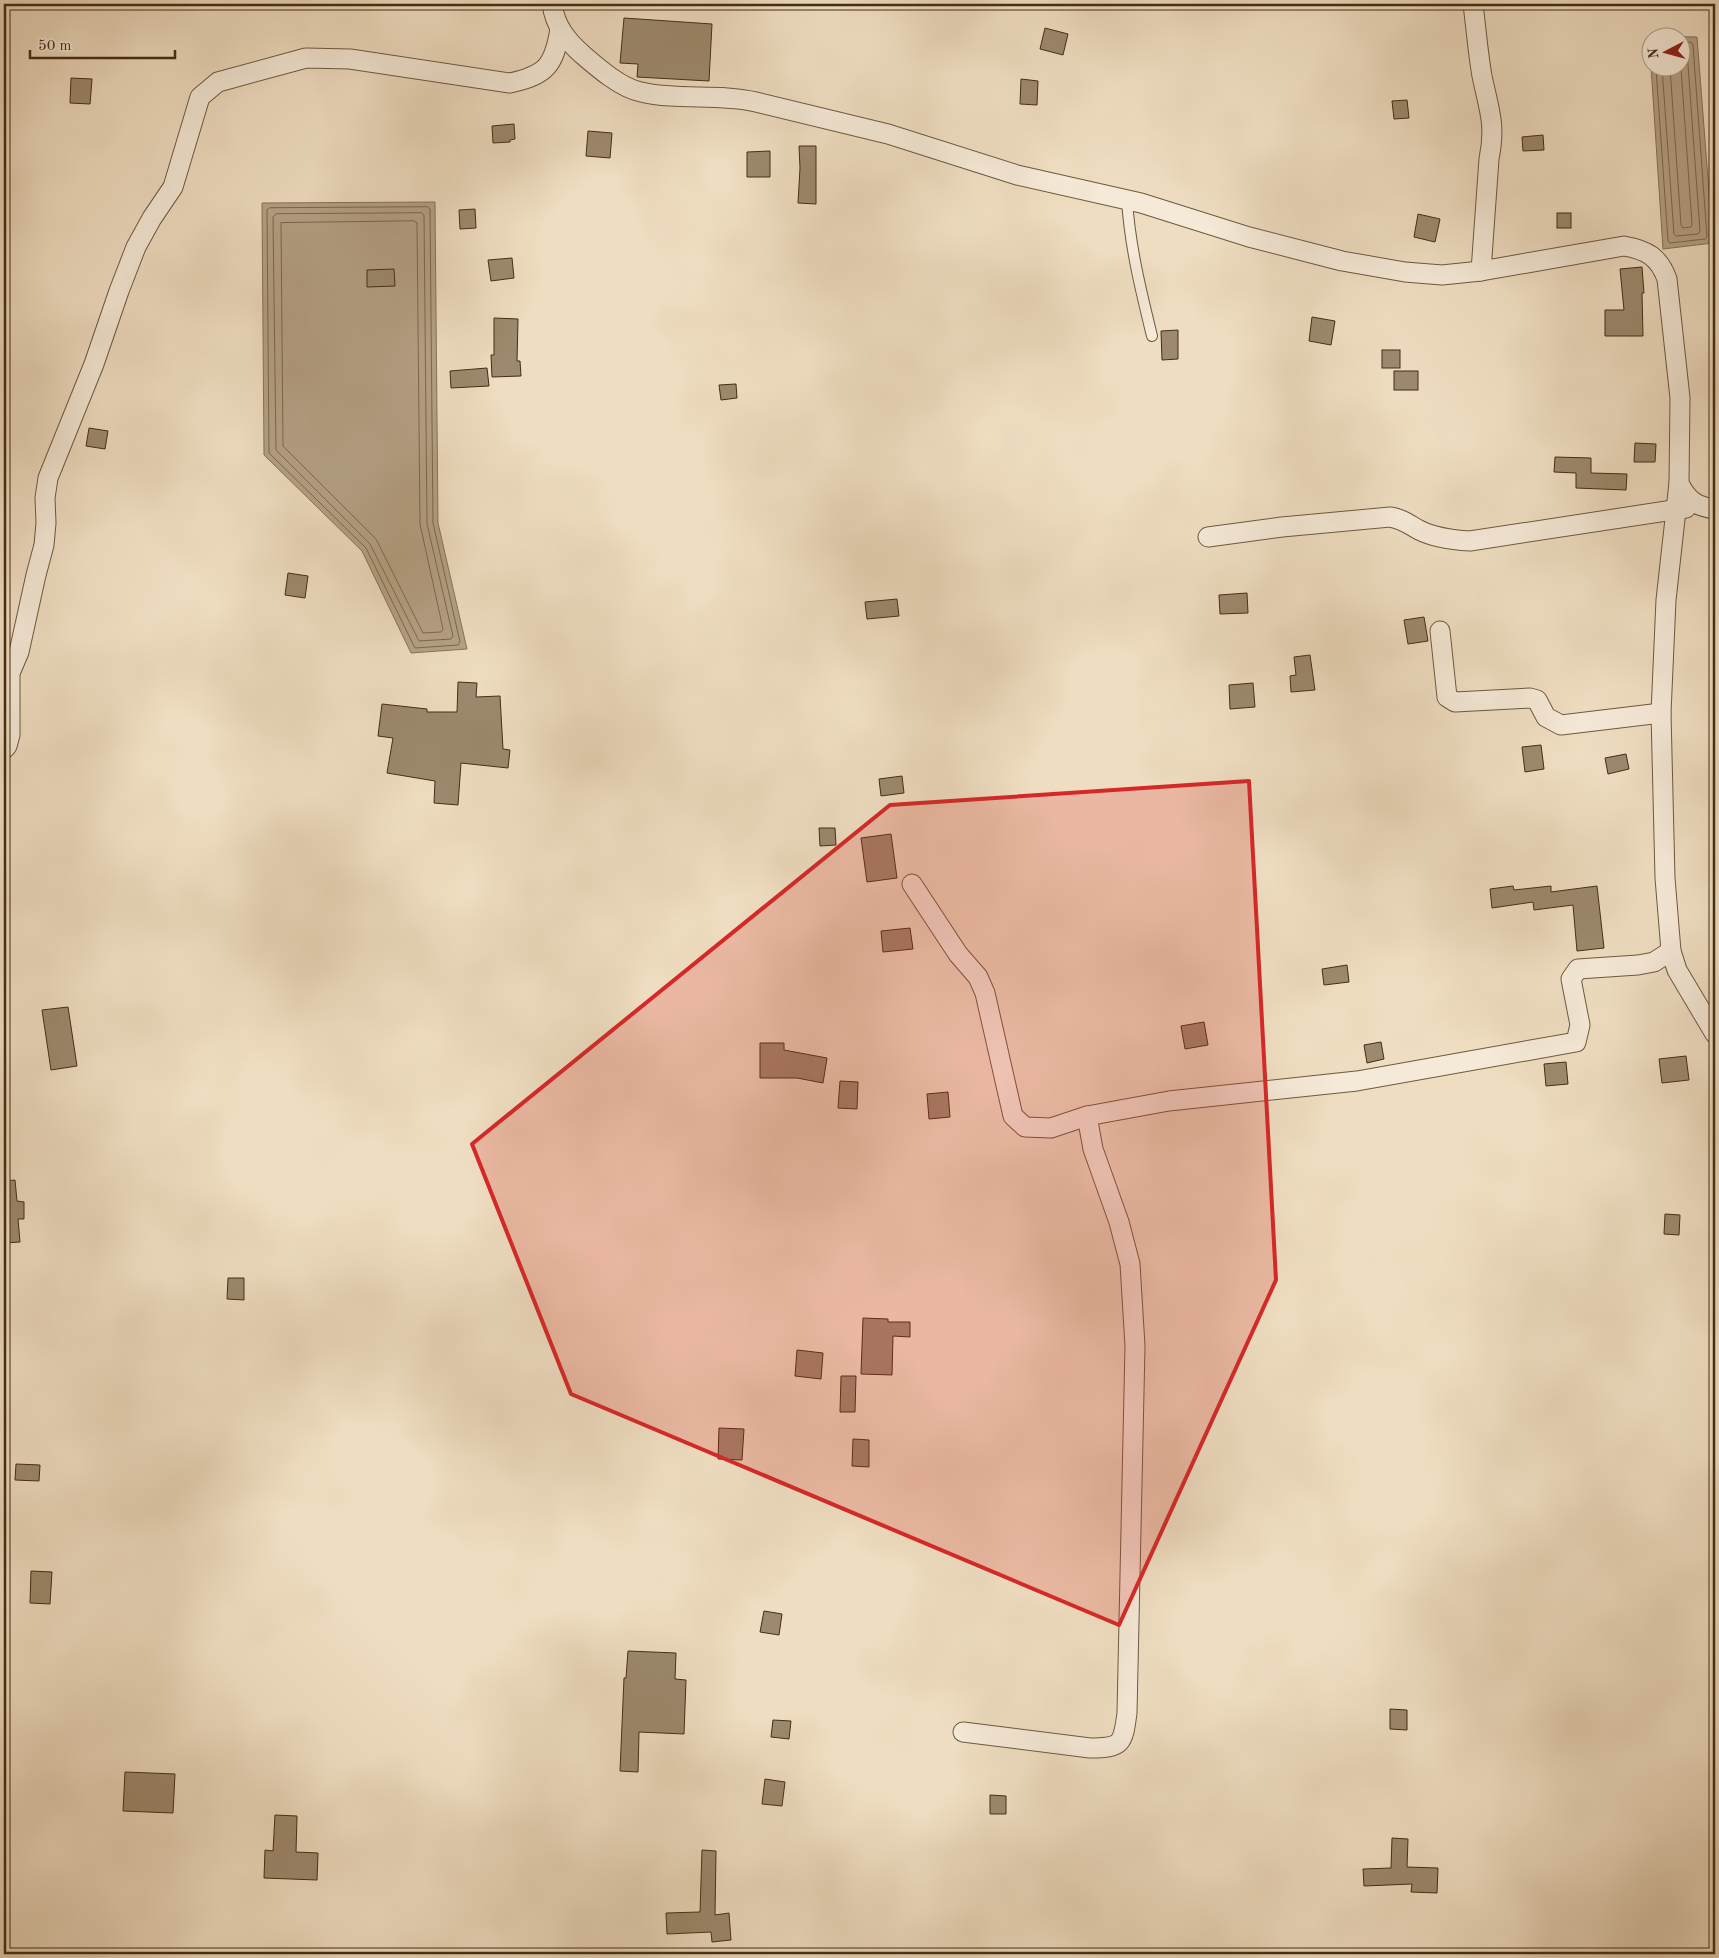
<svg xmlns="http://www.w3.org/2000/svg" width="1719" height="1958" font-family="'Old Standard TT',serif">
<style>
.water{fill:#b5a186;stroke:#887358;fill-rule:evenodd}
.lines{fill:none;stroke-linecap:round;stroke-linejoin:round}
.shore{stroke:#7c674d;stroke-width:1}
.building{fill:#9d896e;stroke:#442d14}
.lane-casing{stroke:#6f593f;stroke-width:12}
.street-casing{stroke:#6f593f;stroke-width:21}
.lane{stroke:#f5e9d7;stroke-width:10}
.street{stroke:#f5e9d7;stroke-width:19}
.marked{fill:#d62828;fill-opacity:0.2;stroke:#d62828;stroke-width:4;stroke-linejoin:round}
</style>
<rect width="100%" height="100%" fill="#efddc1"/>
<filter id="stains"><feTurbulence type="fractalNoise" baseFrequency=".004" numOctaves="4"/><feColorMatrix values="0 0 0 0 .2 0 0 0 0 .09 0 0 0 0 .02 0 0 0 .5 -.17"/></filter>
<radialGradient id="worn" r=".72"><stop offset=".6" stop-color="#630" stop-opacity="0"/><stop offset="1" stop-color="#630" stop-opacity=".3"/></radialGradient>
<g class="water">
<path d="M1649 36 1697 37 1713 243 1663 249ZM1652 38H1682V68H1652Z"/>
<polygon points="435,202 438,523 467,649 411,653 362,551 264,455 262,203"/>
</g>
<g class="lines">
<g class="shore">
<polyline points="1656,68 1668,241 1670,243 1705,239 1707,237 1693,45 1691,42 1682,42"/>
<polyline points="1662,68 1674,234 1676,236 1698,234 1700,231 1687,51 1682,48"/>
<polyline points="1670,68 1681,225 1683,228 1691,227 1692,224 1681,68"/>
<polygon points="428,207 430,209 433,523 460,642 458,645 415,648 366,548 269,453 267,210 269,208"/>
<polygon points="422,213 424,215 427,524 453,636 451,639 419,641 370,544 276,450 273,217 276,214"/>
<polygon points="414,221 417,223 420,524 443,629 441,632 423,633 376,539 283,446 281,223"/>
</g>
</g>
<g class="building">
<polygon points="624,18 712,24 709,81 637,77 638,64 620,63"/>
<polygon points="1045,28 1068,34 1063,55 1040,49"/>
<polygon points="71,78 92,79 90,104 70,103"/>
<polygon points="1021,79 1038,81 1037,105 1020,104"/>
<polygon points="1407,100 1409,118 1394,119 1392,101"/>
<polygon points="514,124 515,139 510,140 510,142 493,143 492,126"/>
<polygon points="588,131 612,133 610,158 586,156"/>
<polygon points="1543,135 1544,150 1523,151 1522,137"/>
<polygon points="799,146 816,146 816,204 798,203 800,168"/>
<polygon points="770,151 770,177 747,177 747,152"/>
<polygon points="475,209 476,228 460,229 459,210"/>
<rect x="1557" y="213" width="14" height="15"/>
<polygon points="1418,214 1440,219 1435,242 1414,237"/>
<polygon points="512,258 514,278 491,281 488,260"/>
<polygon points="1642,267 1644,293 1642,293 1643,336 1605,336 1605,310 1624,310 1620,269"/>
<polygon points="394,269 395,286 367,287 367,270"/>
<polygon points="1312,317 1335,321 1331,345 1309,341"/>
<polygon points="494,318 518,319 517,361 520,361 521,376 492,377 491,355 494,355"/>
<polygon points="1178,330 1178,359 1162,360 1161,331"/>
<rect x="1382" y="350" width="18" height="18"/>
<polygon points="487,368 489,386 451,388 450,371"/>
<rect x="1394" y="371" width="24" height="19"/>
<polygon points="736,384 737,398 721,400 719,385"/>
<polygon points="89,428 108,431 105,449 86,446"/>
<polygon points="1635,443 1656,444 1655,462 1634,462"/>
<polygon points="1555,457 1591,458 1591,473 1627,474 1626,490 1576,488 1576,473 1554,472"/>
<polygon points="288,573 308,576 305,598 285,595"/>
<polygon points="1247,593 1248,613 1220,614 1219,595"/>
<polygon points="897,599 899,616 867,619 865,602"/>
<polygon points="1424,617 1428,641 1408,644 1404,620"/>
<polygon points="1310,655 1315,690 1291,692 1290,676 1296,675 1294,657"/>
<polygon points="458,682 477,683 476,697 500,696 503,749 510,750 508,768 461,763 458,805 434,803 435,781 387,773 393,738 378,736 382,704 427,709 427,712 457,712"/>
<polygon points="1253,683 1255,707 1230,709 1229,685"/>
<polygon points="1541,745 1544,769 1525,772 1522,747"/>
<polygon points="1626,754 1629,769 1608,774 1605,758"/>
<polygon points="902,776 904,793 881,796 879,779"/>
<polygon points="819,828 835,828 836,845 820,846"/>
<polygon points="891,834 897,878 867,882 861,838"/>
<polygon points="1513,886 1514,890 1551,886 1551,892 1597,886 1604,948 1577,951 1573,905 1534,910 1533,902 1492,908 1490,889"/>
<polygon points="910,928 913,949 883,952 881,931"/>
<polygon points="1347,965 1349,982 1324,985 1322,969"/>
<polygon points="68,1007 77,1066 51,1070 42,1010"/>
<polygon points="1204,1022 1208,1045 1185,1049 1181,1026"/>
<polygon points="1381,1042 1384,1059 1367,1063 1364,1045"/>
<polygon points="760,1043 784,1043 784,1050 827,1058 823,1083 797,1078 760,1078"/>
<polygon points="1686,1056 1689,1080 1662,1083 1659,1059"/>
<polygon points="1566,1062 1568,1084 1546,1086 1544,1064"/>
<polygon points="840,1081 858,1082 857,1109 838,1108"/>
<polygon points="948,1092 950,1117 929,1119 927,1094"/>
<polygon points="15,1180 17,1201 24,1202 24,1219 18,1219 20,1242 4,1243 4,1181"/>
<polygon points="1665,1214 1680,1215 1679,1235 1664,1234"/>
<polygon points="228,1278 244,1278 244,1300 227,1299"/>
<polygon points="863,1318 888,1319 888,1322 910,1322 910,1337 893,1336 892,1375 861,1374"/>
<polygon points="797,1350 823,1353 821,1379 795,1376"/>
<polygon points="841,1376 856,1376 855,1412 840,1412"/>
<polygon points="719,1428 744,1429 742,1460 718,1459"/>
<polygon points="853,1439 869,1440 869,1467 852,1466"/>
<polygon points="16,1464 40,1465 39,1481 15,1480"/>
<polygon points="31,1571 52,1572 50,1604 30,1603"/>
<polygon points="764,1611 782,1614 779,1635 760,1632"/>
<polygon points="628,1651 676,1653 675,1679 686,1680 684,1734 639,1732 638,1772 620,1771 624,1678 626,1678"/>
<polygon points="1390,1709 1407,1710 1407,1730 1390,1729"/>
<polygon points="773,1720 791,1721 789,1739 771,1737"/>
<polygon points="125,1772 175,1774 173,1813 123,1811"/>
<polygon points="765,1779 785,1782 782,1806 762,1804"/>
<polygon points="990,1795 1006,1796 1006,1814 990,1814"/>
<polygon points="275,1815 297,1816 296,1852 318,1853 317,1880 264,1878 265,1850 273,1851"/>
<polygon points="1392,1838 1408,1839 1407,1867 1438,1868 1437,1893 1411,1892 1412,1884 1364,1886 1363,1869 1391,1868"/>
<polygon points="702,1850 716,1851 715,1915 729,1913 731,1940 712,1942 711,1932 667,1934 666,1913 700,1912"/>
</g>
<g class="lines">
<defs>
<path id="lane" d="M1127 200C1130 247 1141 291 1152 336"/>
<g id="street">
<path d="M552 4C555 26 567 41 583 55 598 68 621 88 641 92 679 101 718 93 756 102L888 134 1017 175 1141 203 1249 237 1342 261 1405 272 1442 275 1481 271 1624 246C1647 250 1659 257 1667 279L1680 398 1679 483C1687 500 1697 507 1715 509"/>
<path d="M1473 4C1476 28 1478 53 1482 76 1489 110 1496 124 1489 159L1481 271"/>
<polyline points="1679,483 1666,600 1661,713 1665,878 1671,951 1677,970 1715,1034"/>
<path d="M1208 537 1282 527 1390 517C1403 519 1408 524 1419 530 1435 538 1452 540 1470 541L1686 508"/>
<polyline points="1440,631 1447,697 1455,702 1530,698 1537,700 1546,717 1561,725 1661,713"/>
<path d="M4 749 7 746 10 735V673L19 652 36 575 44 545 46 523 45 498 48 478 94 364 119 291 136 247 152 218 173 187 200 97 218 82 306 58 350 59 510 83C546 75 554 66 560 29"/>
<polyline points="912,884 958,954 978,977 985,993 1013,1116 1025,1127 1051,1128 1087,1116 1169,1101 1357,1081 1576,1042 1580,1025 1571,979 1578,969 1638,965 1654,962 1671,951"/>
<path d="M963 1732 1090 1748C1122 1748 1123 1744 1127 1713L1135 1346 1130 1264 1119 1222 1093 1149 1087 1116"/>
</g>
</defs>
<use href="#lane" class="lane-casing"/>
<use href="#street" class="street-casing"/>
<use href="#lane" class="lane"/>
<use href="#street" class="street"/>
</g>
<path class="marked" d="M1249 781 1276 1280 1119 1625 571 1394 472 1144 890 805Z"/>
<rect width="1719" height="1958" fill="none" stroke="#efddc1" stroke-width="20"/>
<rect x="5" y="5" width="1709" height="1948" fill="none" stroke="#442d14" stroke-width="2.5"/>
<rect x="10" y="10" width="1699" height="1938" fill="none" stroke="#442d14"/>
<g transform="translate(1666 52) rotate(264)"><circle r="24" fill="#f5e9d7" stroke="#ae9e89"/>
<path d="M0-4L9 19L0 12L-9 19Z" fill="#8f2418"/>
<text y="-8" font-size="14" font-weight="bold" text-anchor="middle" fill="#442d14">N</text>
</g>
<path d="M30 50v8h145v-8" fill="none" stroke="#442d14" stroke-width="2.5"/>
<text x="38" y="50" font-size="15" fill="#442d14" stroke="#f5e9d7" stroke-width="4" paint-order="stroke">50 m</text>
<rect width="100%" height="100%" filter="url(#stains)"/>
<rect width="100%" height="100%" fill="url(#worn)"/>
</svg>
